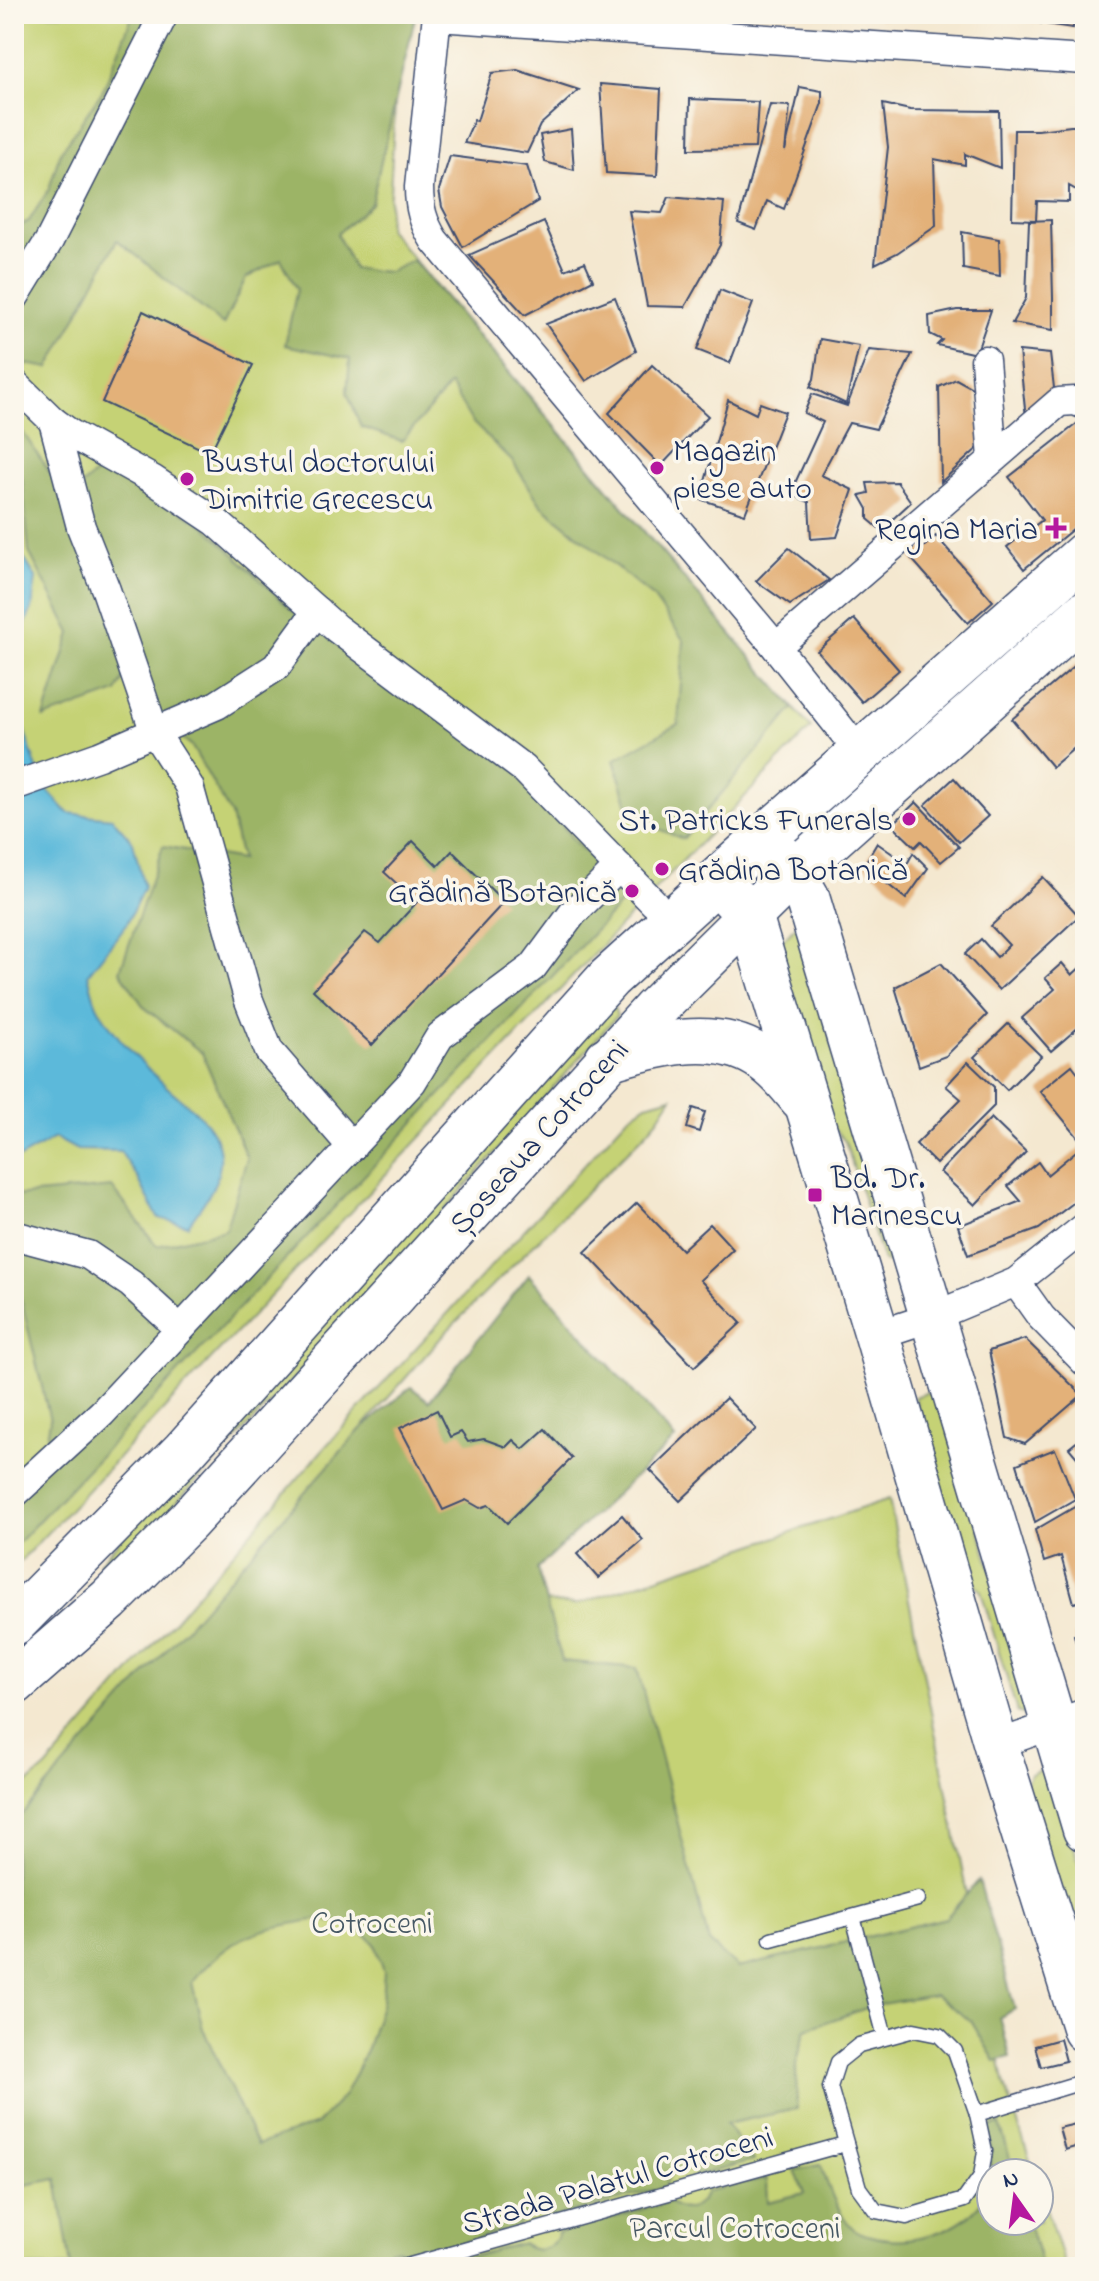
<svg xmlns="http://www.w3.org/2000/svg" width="1099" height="2281" font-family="'Indie Flower',sans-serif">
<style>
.green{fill:#c5d274;stroke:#708069;stroke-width:2}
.forest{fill:#9cb466;stroke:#5c7262;stroke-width:2;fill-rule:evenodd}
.water{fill:#5bb9da;stroke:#3b749c;stroke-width:2}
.building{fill:#e3b179}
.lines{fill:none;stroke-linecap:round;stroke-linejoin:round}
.lane-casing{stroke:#3c4b6f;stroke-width:17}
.street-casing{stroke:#3c4b6f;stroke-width:31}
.primary-casing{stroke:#3c4b6f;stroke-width:47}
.lane{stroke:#fff;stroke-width:14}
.street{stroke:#fff;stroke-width:28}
.primary{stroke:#fff;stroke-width:44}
.poi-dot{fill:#b5179e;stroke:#fbf7ec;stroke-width:3}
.labels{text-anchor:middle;stroke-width:7;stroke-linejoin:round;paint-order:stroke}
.poi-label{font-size:32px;fill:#1b2f5e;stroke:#fbf7ec;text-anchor:start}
.street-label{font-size:32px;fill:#1b2f5e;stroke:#fbf7ec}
.park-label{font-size:32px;fill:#465864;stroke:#fbf7ec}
</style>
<rect width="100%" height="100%" fill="#fbf7ec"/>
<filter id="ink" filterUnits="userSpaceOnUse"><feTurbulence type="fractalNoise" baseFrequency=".0125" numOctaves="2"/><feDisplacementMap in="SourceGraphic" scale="16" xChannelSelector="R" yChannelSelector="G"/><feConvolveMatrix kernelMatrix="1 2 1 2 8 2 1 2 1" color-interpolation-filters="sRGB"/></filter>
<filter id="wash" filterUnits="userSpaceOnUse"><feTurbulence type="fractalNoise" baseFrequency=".006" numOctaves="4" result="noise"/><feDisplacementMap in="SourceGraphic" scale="32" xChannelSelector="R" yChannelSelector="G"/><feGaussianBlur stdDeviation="1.8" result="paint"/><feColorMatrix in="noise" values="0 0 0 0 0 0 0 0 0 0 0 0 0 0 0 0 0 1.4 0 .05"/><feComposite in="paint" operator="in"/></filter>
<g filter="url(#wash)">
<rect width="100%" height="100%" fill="#f4e8d0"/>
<g class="green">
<polygon points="14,14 400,14 388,229 811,728 643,902 14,1568"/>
<polygon points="798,924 894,1264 883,1261 845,1141 823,1118 772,951"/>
<polygon points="605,1005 614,1007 617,1016 321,1349 128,1554 108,1568 99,1571 100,1562"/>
<polygon points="672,1097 658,1119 645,1134 446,1332 338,1455 453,1539 489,1597 576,1605 889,1499 1004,2082 1034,2173 991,2173 991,2221 1039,2221 1039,2187 1065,2267 14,2267 14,1795 46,1768 326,1446 627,1118 647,1104"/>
<polygon points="928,1392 940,1398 1032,1706 1026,1715 1017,1712 981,1591 955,1560 915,1397"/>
<polygon points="1041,1770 1052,1775 1085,1883 1085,1982 1025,1785 1030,1774"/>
</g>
<g class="forest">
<polygon points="133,14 416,14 371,204 337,234 354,269 389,272 413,260 794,708 683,839 632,818 614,760 678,724 684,641 653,597 541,505 512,461 472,422 450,385 402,441 361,427 347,392 350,359 285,345 297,289 281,259 246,278 223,325 117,240 49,368 14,362 14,229 29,221 49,189 60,153 103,90"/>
<polygon points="14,419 53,477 80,552 80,487 107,464 206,527 292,610 360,662 529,779 574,841 629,895 14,1547 14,1482 43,1460 50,1420 21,1299 14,1295 14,1196 112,1187 157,1246 225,1230 247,1158 202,1053 144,1007 120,971 163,846 241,860 231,815 191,745 149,713 124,678 117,692 44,718 71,633 29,552 22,478 14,478"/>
<path d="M529 1275 675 1439 537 1569 562 1661 637 1668 709 1942 738 1968 946 1918 979 1880 1015 2009 1000 2017 1010 2057 995 2061 971 2021 935 1995 875 2005 806 2029 796 2064 797 2109 726 2124 753 2161 700 2175C685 2165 670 2169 665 2187L554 2218C540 2204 524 2209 518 2227L410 2257C395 2242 381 2251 373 2267H71L57 2179 14 2187V1823L360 1430 411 1387 429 1401ZM319 1919 358 1927 375 1944 384 1971 382 2002 366 2051 345 2094 317 2124 257 2145 203 2029 192 1982C234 1932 258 1930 319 1919Z"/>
<path d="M1000 2124 1014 2173H991V2221H1028L1042 2267H434L523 2243C535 2255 553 2250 558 2233L669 2202C684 2215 700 2209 706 2191L767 2179 768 2202 804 2193 795 2170 821 2165C827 2184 839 2217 855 2230 859 2233 867 2235 872 2236 906 2246 956 2233 979 2205 995 2186 992 2149 987 2128Z"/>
</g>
<path class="water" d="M14 554 24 558 36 578 32 608 16 647 18 712 42 784 68 813 112 818 133 842 144 887 126 925 88 974C91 985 93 999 99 1009 115 1038 144 1065 168 1088 189 1107 216 1122 220 1154 223 1181 202 1205 188 1225L158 1218 139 1180 120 1151 77 1150 55 1138 14 1161V839L17 825 14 814Z"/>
<g id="blocks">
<g class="building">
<polygon points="880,14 934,14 934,16 880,19"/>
<polygon points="998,14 1075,14 1073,28 998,17"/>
<polygon points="517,70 579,90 540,125 527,153 464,143 474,120 477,121 492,73"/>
<polygon points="600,84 661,89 657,176 606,173"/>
<polygon points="800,87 822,91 822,103 784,209 767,201 756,230 738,223 770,105 790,106 785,151"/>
<polygon points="690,99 758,102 755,148 689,149"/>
<polygon points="883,104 910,110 999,111 1000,168 965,154 965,165 934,159 936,226 897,253 875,264 888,147"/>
<polygon points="1071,126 1085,126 1085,195 1069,186 1069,202 1037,201 1036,220 1012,219 1014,130 1038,130"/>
<polygon points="571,129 574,170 545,162 540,135"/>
<polygon points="450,156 527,166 538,201 463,247 442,207 439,190"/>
<polygon points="669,197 724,202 720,245 685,307 647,306 629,211 662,213"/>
<polygon points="1051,220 1053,298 1053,330 1012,323 1026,298 1029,221"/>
<polygon points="544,222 565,270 585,262 593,280 525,315 469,255"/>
<polygon points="962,232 999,239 1000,276 963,269"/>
<polygon points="720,290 753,303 730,363 697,350"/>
<polygon points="615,297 636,351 586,381 546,324"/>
<polygon points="957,310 991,310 976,354 937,345 942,340 930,334 929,316"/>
<polygon points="143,311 253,365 210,453 102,402"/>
<polygon points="820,339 859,346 846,404 810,387 814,379"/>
<polygon points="869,350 912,354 876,429 849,423 821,475 853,490 837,537 811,539 809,502 790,494 823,422 804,413 812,394 847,406"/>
<polygon points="1019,351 1050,354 1054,388 1026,418"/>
<polygon points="652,365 708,416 661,466 609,413"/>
<polygon points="956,379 976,390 981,445 941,482 939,387"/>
<polygon points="728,400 756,414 760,403 785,412 745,514 700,499"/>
<polygon points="1079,422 1085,424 1085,519 1024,569 1007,547 1042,520 1009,477"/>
<polygon points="897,482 911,502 881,530 868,519 868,509 860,495 869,493 867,483"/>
<polygon points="936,536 993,601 968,623 911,558"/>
<polygon points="789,548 829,580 790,605 756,581"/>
<polygon points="854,619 899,670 862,702 817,651"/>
<polygon points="1085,657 1085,739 1052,767 1012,719"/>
<polygon points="954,778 988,816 959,842 925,805"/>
<polygon points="916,802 959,847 941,862 921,841 915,847 892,825"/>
<polygon points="413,841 438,866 452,851 504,902 372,1045 313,990 365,932 380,943 417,902 384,872"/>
<polygon points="877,843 907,864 913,853 928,868 906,899 864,865"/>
<polygon points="1043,877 1079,916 999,990 965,954 981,939 997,957 1009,945 991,926"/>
<polygon points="941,963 987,1015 946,1056 919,1066 895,987"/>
<polygon points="1062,963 1072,975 1083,965 1085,967 1085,1032 1080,1026 1051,1051 1022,1018 1055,989 1045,978"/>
<polygon points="1008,1024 1041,1056 1007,1090 974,1057"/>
<polygon points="968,1062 994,1087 994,1106 936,1164 916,1144 961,1099 946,1086"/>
<polygon points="1072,1065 1085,1082 1085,1146 1040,1091"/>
<polygon points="693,1108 705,1112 699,1132 687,1128"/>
<polygon points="991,1118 1026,1152 975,1205 940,1172"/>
<polygon points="1081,1147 1085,1151 1085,1194 1039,1229 968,1255 958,1226 1021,1201 1008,1186 1038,1162 1047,1175"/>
<polygon points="637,1203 682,1250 710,1224 733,1249 700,1280 741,1323 694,1367 585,1252"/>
<polygon points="1025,1339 1082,1395 1025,1444 1007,1438 989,1351"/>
<polygon points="726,1398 756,1429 680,1501 650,1470"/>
<polygon points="437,1410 450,1437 461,1432 468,1442 484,1439 506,1447 513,1440 523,1449 545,1429 572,1458 507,1523 489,1505 480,1508 466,1500 443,1510 400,1428"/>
<polygon points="1085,1435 1085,1467 1069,1448"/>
<polygon points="1055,1449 1075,1499 1035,1522 1017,1464"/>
<polygon points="1085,1501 1085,1600 1074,1603 1061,1556 1044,1562 1035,1530"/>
<polygon points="622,1515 643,1540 598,1578 577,1554"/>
<polygon points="1085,1632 1085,1674 1084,1674 1074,1635"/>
<polygon points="1060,2039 1066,2061 1041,2067 1035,2046"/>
<polygon points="1084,2122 1085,2144 1065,2150 1059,2128"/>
</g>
</g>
</g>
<g filter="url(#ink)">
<use href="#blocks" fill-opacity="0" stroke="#3c4b6f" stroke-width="2"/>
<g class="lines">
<defs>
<g id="lane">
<polyline points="853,1917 885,2037"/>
<polyline points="771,1939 918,1899"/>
<polygon points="914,2030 939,2035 955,2051 977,2114 985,2151 981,2176 964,2200 906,2217 876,2211 859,2188 830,2087 838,2062 859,2045"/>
<polyline points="977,2114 1085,2081"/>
<polyline points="403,2267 845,2144"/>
</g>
<g id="street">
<path d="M437 14 419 187C419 208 423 222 434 240L776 647 860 753"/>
<polyline points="437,17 1085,60"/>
<polyline points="14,298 49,241 164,14"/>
<polyline points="985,360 993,458"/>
<polyline points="14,383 53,421 71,434 152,479 215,521 336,628 524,769 654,903"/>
<polyline points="53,421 81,527 106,590 155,733 189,786 248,998 269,1051 352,1147"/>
<polyline points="776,647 1059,402 1075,401 1085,405"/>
<polyline points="14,786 99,756 217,705 276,667 317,611"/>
<polyline points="14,1238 21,1237 88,1255 131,1284 180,1329"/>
<polyline points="1016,1282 1041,1317 1085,1362"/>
<polyline points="877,1335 932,1317 1016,1282 1085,1227"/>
<polyline points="14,1494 102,1413 412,1082 440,1036 533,967 573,913 619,867"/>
<polyline points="996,1745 1085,1713"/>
</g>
<g id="primary">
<polyline points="777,853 793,873 807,897 1085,1829"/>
<polyline points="732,897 750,916 877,1335 996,1745 1085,2030"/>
<path d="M607 1059C653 1045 713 1028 758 1056 776 1067 789 1083 802 1099"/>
<polyline points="14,1623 184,1451 609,978 765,837 1085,554"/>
<polyline points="14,1683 109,1600 188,1521 653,1011 793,873 1085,613"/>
</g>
</defs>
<use href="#lane" class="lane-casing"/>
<use href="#street" class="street-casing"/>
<use href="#primary" class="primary-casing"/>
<use href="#lane" class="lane"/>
<use href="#street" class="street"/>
<use href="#primary" class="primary"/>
</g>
</g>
<g class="poi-dot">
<circle cx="657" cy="468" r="8"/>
<circle cx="187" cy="479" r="8"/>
<path d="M1052 516h8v8h8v8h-8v8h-8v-8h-8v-8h8z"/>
<circle cx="909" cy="819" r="8"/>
<circle cx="662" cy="869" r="8"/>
<circle cx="632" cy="891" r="8"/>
<rect x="807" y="1187" width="16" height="16" rx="4"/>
</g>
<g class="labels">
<g class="poi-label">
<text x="673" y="461">Magazin<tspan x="673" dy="37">piese auto</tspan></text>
<text x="203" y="472">Bustul doctorului<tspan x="203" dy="37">Dimitrie Grecescu</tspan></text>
<text x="1038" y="539" text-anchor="end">Regina Maria</text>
<text x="893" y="830" text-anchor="end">St. Patricks Funerals</text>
<text x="678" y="880">Grădina Botanică</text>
<text x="616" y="902" text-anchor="end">Grădină Botanică</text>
<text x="831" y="1188">Bd. Dr.<tspan x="831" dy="37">Marinescu</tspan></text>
</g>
<g class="street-label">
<text transform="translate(538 1136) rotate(-48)" y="11">Șoseaua Cotroceni</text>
<text transform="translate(617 2179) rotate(-16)" y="11">Strada Palatul Cotroceni</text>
</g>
<g class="park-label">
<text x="372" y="1933">Cotroceni</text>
<text x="735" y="2238">Parcul Cotroceni</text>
</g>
</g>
<rect width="1099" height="2281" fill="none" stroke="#fbf7ec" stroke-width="48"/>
<g transform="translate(1015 2197) rotate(346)"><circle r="38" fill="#fbf7ec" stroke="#a1a7b3" stroke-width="2"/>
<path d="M0-6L14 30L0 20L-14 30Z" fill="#b5179e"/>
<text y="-12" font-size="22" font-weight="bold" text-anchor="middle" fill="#1b2f5e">N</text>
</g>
</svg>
